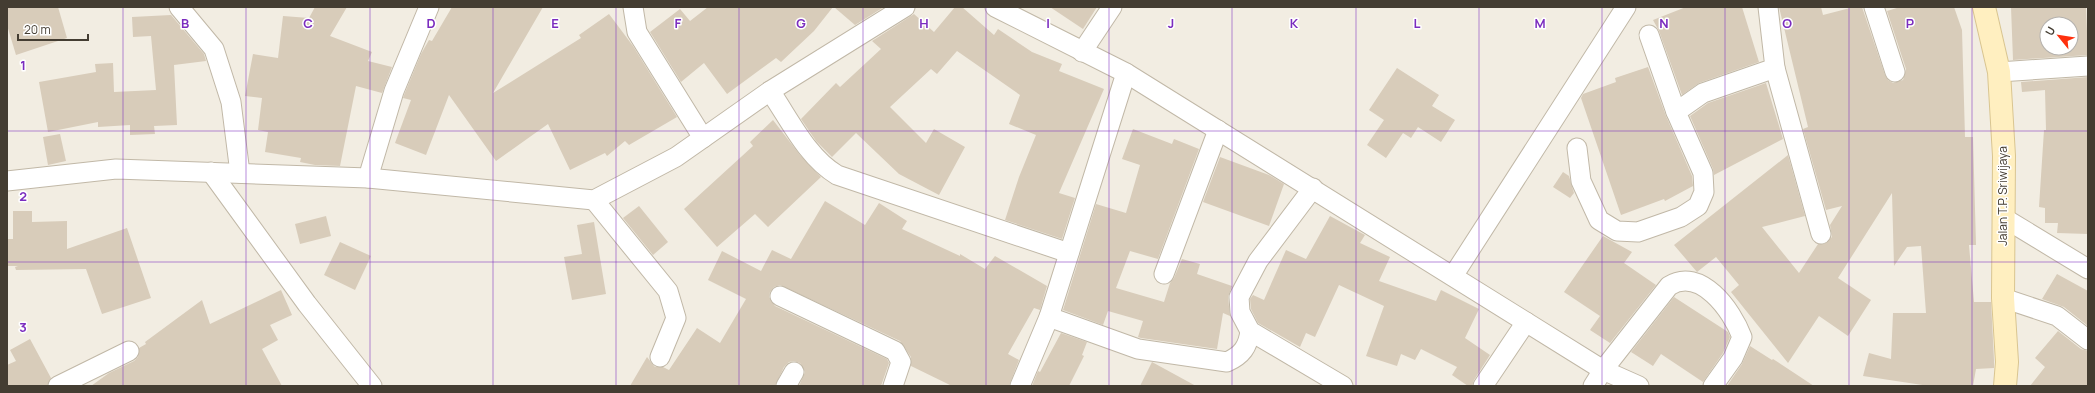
<svg xmlns="http://www.w3.org/2000/svg" width="2095" height="393" font-family="Manrope,sans-serif">
<style>
.building{fill:#d8ccba;fill-rule:evenodd}
.lines{fill:none;stroke-linecap:round;stroke-linejoin:round}
.minor-casing{stroke:#c1b8a7;stroke-width:21}
.secondary-casing{stroke:#d9c590;stroke-width:24}
.minor{stroke:#fff;stroke-width:19}
.secondary{stroke:#ffefc0;stroke-width:22}
.grid{fill:none;stroke:#7b2cbf;stroke-width:1;stroke-opacity:0.55}
.labels{text-anchor:middle;stroke-width:3;stroke-linejoin:round;paint-order:stroke}
.street-label{font-size:12px;fill:#443d32;stroke:#fff}
.grid-label{font-size:13px;text-anchor:middle;font-weight:bold;fill:#7b2cbf;stroke:#fff;stroke-width:3;stroke-linejoin:round;paint-order:stroke}
</style>
<rect width="100%" height="100%" fill="#f2ede2"/>
<g class="building">
<polygon points="7,7 58,7 67,38 16,55 7,25"/>
<polygon points="315,7 347,7 330,36 372,52 368,61 392,67 382,93 356,86 340,166 315,165 300,162 301,158 265,152 268,132 258,130 262,98 245,96 253,54 278,58 283,16 309,18"/>
<polygon points="452,7 543,7 493,93 581,38 579,35 609,14 633,46 677,117 629,145 625,141 607,156 605,153 570,170 548,124 496,161 449,95 426,155 395,143 411,100 403,98 404,95 421,54 429,40 432,41"/>
<polygon points="708,7 833,7 814,31 781,62 776,58 727,94 704,63 681,82 650,32 680,9 690,21"/>
<polygon points="834,7 884,7 855,25"/>
<polygon points="955,7 962,7 994,35 998,29 1032,52 1062,64 1059,71 1104,89 1059,193 1075,198 1062,239 1005,220 1019,177 1036,135 1009,124 1020,95 957,51 937,74 931,69 890,107 926,143 934,129 965,147 939,195 899,174 856,133 832,157 816,141 801,119 836,83 840,87 881,49 872,41 914,14 934,32"/>
<polygon points="1050,7 1097,7 1083,29"/>
<polygon points="1686,7 1742,7 1759,62 1699,83 1682,95 1659,31 1653,20"/>
<polygon points="1779,7 1821,7 1823,15 1854,7 1862,7 1885,75 1888,80 1893,83 1903,80 1906,69 1887,11 1900,7 1954,7 1962,30 1965,137 1973,137 1976,245 1969,245 1974,302 1991,302 1994,360 1994,368 1976,369 1973,386 1929,386 1863,376 1869,353 1891,359 1893,313 1926,313 1921,246 1907,247 1894,266 1892,193 1838,278 1871,300 1848,336 1819,316 1788,363 1731,292 1739,285 1716,257 1697,272 1674,245 1788,155 1805,216 1762,227 1799,273 1818,244 1824,244 1832,237 1830,225 1842,206 1826,210 1803,129 1808,127"/>
<path d="M2011 7H2086L2088 55 2013 60ZM2047 24H2071V48H2047Z"/>
<polygon points="171,15 204,54 206,61 174,65 177,125 154,126 155,134 130,135 130,125 98,127 98,122 48,132 39,82 96,72 95,64 113,63 114,92 156,90 151,36 133,37 132,17"/>
<polygon points="1648,67 1666,116 1692,176 1693,186 1665,201 1664,199 1621,215 1581,98 1583,94 1616,82 1615,78"/>
<polygon points="1397,68 1439,95 1432,106 1455,120 1441,142 1418,127 1411,138 1403,133 1386,158 1367,145 1384,120 1369,110"/>
<polygon points="2088,77 2088,234 2057,233 2058,223 2045,223 2045,208 2039,207 2044,130 2046,130 2045,90 2022,92 2021,82"/>
<polygon points="1766,83 1783,139 1714,175 1713,169 1690,116 1708,103"/>
<polygon points="773,120 800,155 821,177 768,227 755,214 717,247 684,209 753,146 750,142"/>
<polygon points="1133,129 1172,144 1174,139 1199,149 1158,259 1130,251 1116,288 1164,302 1170,283 1174,278 1182,259 1200,264 1197,274 1232,286 1228,297 1230,316 1223,313 1217,349 1141,338 1138,337 1143,321 1108,311 1103,325 1063,310 1096,204 1126,213 1140,165 1122,159"/>
<polygon points="60,134 66,161 48,165 43,137"/>
<polygon points="1220,157 1269,175 1284,184 1269,226 1203,202"/>
<polygon points="1563,172 1569,176 1574,193 1570,198 1553,187"/>
<polygon points="825,201 865,225 879,203 907,221 902,229 960,256 960,254 985,269 995,256 1047,286 1040,310 1034,308 1008,354 1019,360 1009,386 952,386 911,366 911,357 900,341 780,285 774,287 770,292 769,297 775,306 887,359 889,363 881,386 799,386 805,372 800,363 794,361 789,362 784,367 775,386 630,386 647,357 655,367 663,367 669,370 697,328 720,343 746,299 708,280 722,251 761,271 772,250 791,259"/>
<polygon points="639,206 668,242 653,255 623,218"/>
<polygon points="13,211 32,211 32,222 67,221 67,249 127,228 151,298 102,314 86,269 16,270 15,267 18,266 7,266 7,239 13,239"/>
<polygon points="326,216 331,236 300,244 295,224"/>
<polygon points="1330,216 1365,235 1360,243 1390,257 1379,281 1436,301 1441,290 1479,309 1465,338 1490,355 1474,380 1472,386 1468,386 1452,375 1457,367 1421,349 1415,360 1401,354 1397,366 1366,356 1384,306 1339,285 1315,337 1306,333 1300,347 1258,323 1251,309 1250,299 1253,295 1264,300 1286,250 1306,259"/>
<polygon points="594,222 606,294 572,300 564,257 582,254 577,225"/>
<polygon points="1603,236 1632,252 1624,263 1656,285 1610,343 1590,330 1600,316 1564,292"/>
<polygon points="340,242 371,256 355,290 324,275"/>
<polygon points="2057,274 2088,291 2088,326 2064,307 2042,299"/>
<polygon points="281,290 292,315 270,325 278,340 262,349 282,386 91,386 109,373 134,361 138,357 139,348 146,344 145,342 202,300 210,324"/>
<polygon points="1674,297 1728,332 1730,337 1723,353 1703,382 1661,354 1653,366 1631,352"/>
<polygon points="2058,331 2081,349 2088,351 2088,386 2030,386 2045,367 2035,358"/>
<polygon points="1061,333 1087,342 1082,355 1084,356 1069,386 1032,386 1038,371 1040,372"/>
<polygon points="30,339 51,378 47,386 7,386 7,365 16,361 10,350"/>
<polygon points="1750,346 1772,360 1773,359 1814,386 1727,386 1742,364"/>
<polygon points="1152,362 1196,386 1140,386"/>
</g>
<g class="lines">
<defs>
<g id="minor">
<polyline points="179,7 214,49 231,102 240,173"/>
<polyline points="633,7 637,32 703,138"/>
<polyline points="995,7 1126,73 1603,370 1639,386"/>
<polyline points="1874,7 1895,72"/>
<polyline points="1649,35 1676,112"/>
<polyline points="1082,52 1112,7"/>
<polyline points="1775,68 1821,234"/>
<polyline points="1999,72 2088,66"/>
<path d="M770 91C790 120 807 157 837 175L1069 253"/>
<polyline points="1577,148 1581,181 1599,220 1617,231 1638,232 1681,217 1698,206 1704,192 1703,173 1676,112 1703,93 1775,68 1768,7"/>
<polyline points="211,172 307,304 372,386"/>
<polyline points="368,178 394,91 429,7"/>
<polyline points="7,181 116,169 368,178 594,200 676,157 770,91 905,7"/>
<polyline points="1313,188 1258,261 1239,297 1240,312 1250,331 1343,386"/>
<polyline points="594,200 668,291 676,318 660,357"/>
<polyline points="2004,218 2088,269"/>
<polyline points="1164,274 1218,130"/>
<polyline points="1453,276 1626,7"/>
<polyline points="780,296 895,351 901,362 893,386"/>
<polyline points="2003,298 2057,316 2088,340"/>
<path d="M1049 317 1138 349 1227 362C1242 355 1248 347 1250 331"/>
<polyline points="58,386 129,351"/>
<polyline points="786,386 794,372"/>
<polyline points="1020,386 1049,317 1126,73"/>
<polyline points="1483,386 1526,322"/>
<path d="M1593 386 1603 370 1669 286C1700 266 1732 310 1742 337L1733 358 1713 386"/>
</g>
<polyline id="secondary" points="1984,7 1999,72 2004,156 2003,298 2007,362 2005,386"/>
</defs>
<use href="#minor" class="minor-casing"/>
<use href="#secondary" class="secondary-casing"/>
<use href="#minor" class="minor"/>
<use href="#secondary" class="secondary"/>
</g>
<path class="grid" d="M123 7V386M246 7V386M370 7V386M493 7V386M616 7V386M739 7V386M863 7V386M986 7V386M1109 7V386M1232 7V386M1356 7V386M1479 7V386M1602 7V386M1725 7V386M1849 7V386M1972 7V386M7 131H2088M7 262H2088"/>
<g class="labels">
<g class="street-label">
<text transform="translate(2003 196) rotate(-90)" y="4">Jalan T.P. Sriwijaya</text>
</g>
</g>
<g class="grid-label">
<text x="185" y="28">B</text>
<text x="308" y="28">C</text>
<text x="431" y="28">D</text>
<text x="555" y="28">E</text>
<text x="678" y="28">F</text>
<text x="801" y="28">G</text>
<text x="924" y="28">H</text>
<text x="1048" y="28">I</text>
<text x="1171" y="28">J</text>
<text x="1294" y="28">K</text>
<text x="1417" y="28">L</text>
<text x="1540" y="28">M</text>
<text x="1664" y="28">N</text>
<text x="1787" y="28">O</text>
<text x="1910" y="28">P</text>
<text x="23" y="70">1</text>
<text x="23" y="201">2</text>
<text x="23" y="332">3</text>
</g>
<rect width="2095" height="393" fill="none" stroke="#443d32" stroke-width="16"/>
<g transform="translate(2059 36) rotate(300)"><circle r="19" fill="#ffffff" stroke="#b4b1ad"/>
<path d="M0-3L7 15L0 10L-7 15Z" fill="#ff300d"/>
<text y="-6" font-size="11" font-weight="bold" text-anchor="middle" fill="#443d32">U</text>
</g>
<path d="M18 34v6h70v-6" fill="none" stroke="#443d32" stroke-width="2"/>
<text x="24" y="34" font-size="12" fill="#443d32" stroke="#ffffff" stroke-width="3" paint-order="stroke">20 m</text>
</svg>
